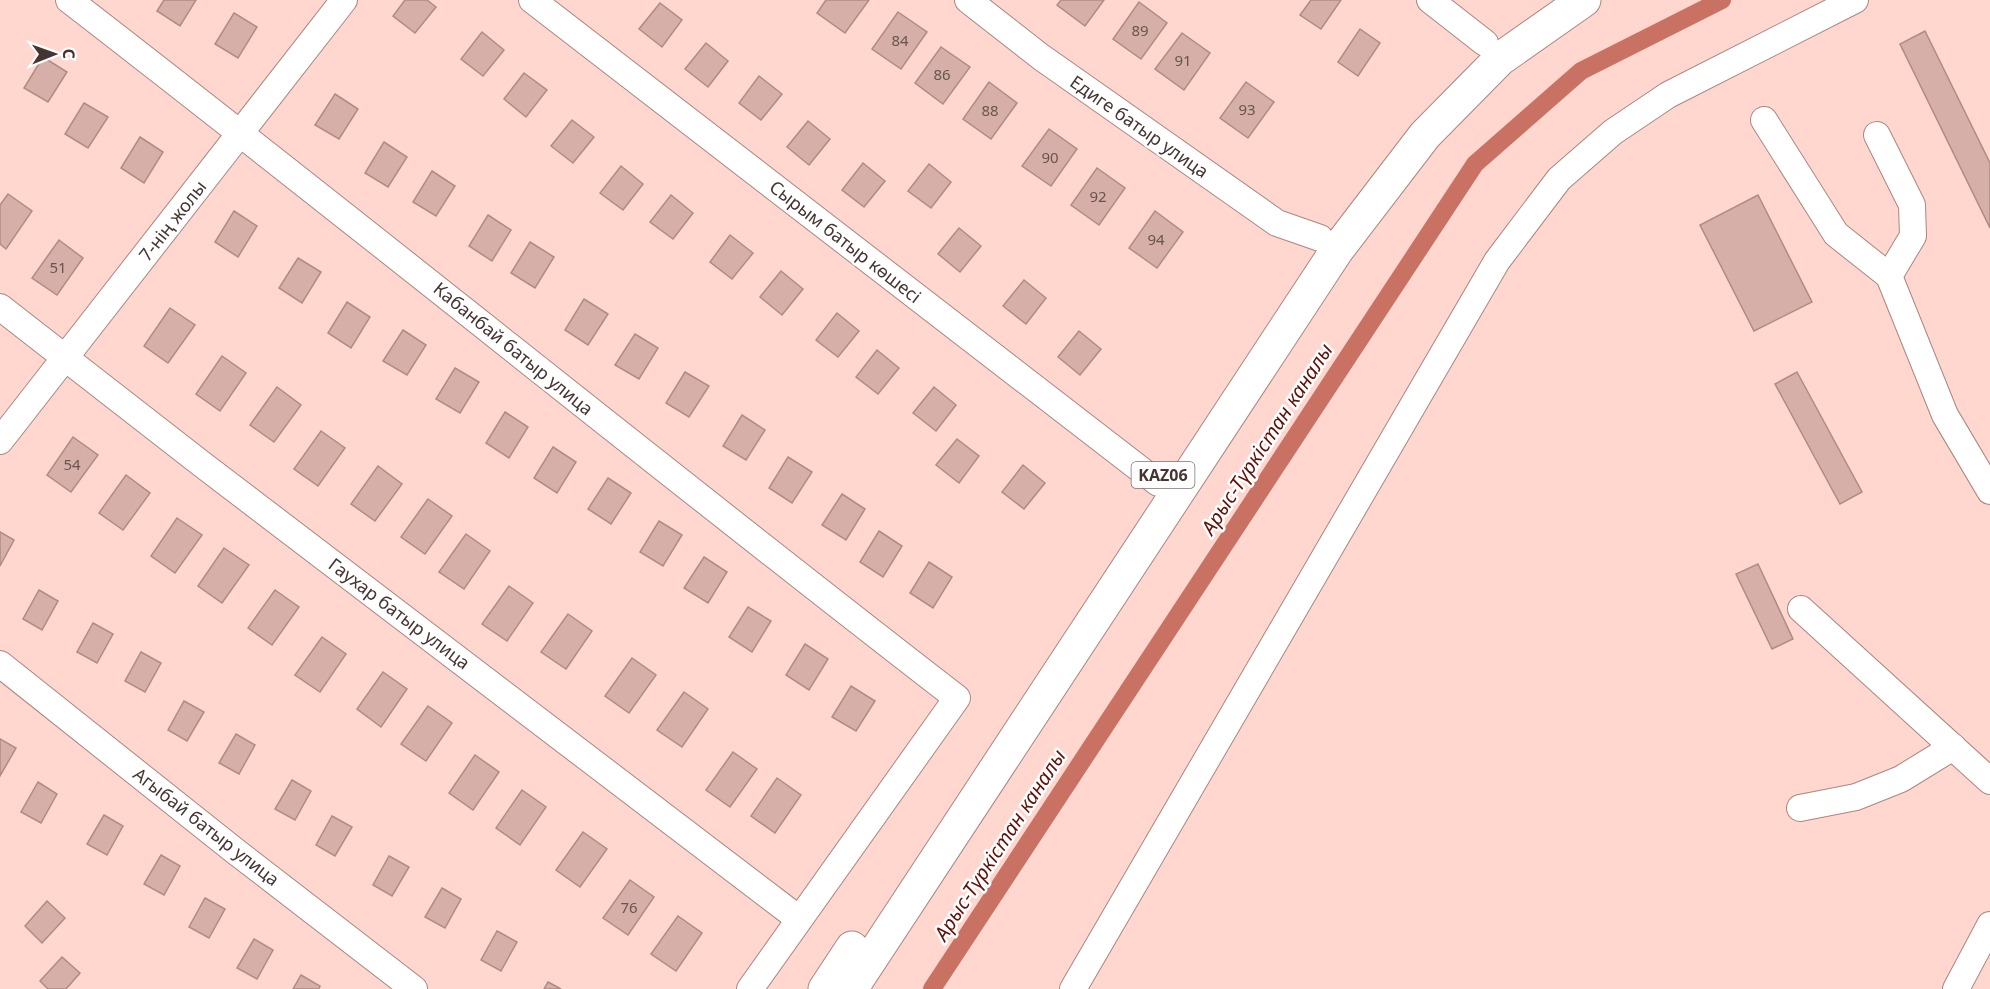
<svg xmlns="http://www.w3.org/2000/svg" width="1990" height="989" font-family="'Noto Sans',sans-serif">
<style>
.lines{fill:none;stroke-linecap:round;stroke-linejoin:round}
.canal{stroke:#c97263;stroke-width:18}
.building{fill:#d6b0a8;stroke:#b08b84;stroke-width:1.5}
.minor-casing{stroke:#aa867f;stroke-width:28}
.highway-casing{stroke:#aa867f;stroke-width:35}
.minor{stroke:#fff;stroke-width:26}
.highway{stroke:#fff;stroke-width:33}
.labels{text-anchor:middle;stroke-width:5;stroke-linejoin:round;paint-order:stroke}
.number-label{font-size:15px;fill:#695450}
.shield{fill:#fff;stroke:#7d7270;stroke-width:1.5}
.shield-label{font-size:16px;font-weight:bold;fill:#453532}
.street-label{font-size:18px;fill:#453532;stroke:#fff}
.water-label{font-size:20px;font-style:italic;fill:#601007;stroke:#fff}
</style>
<rect width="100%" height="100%" fill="#ffd7cf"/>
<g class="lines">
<polyline class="canal" points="932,989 1475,164 1581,71 1722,0"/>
</g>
<g class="building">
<polygon points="164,0 196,0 180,26 157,11"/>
<polygon points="405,0 427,0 436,7 415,33 393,16"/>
<polygon points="826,0 869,0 845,33 817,13"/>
<polygon points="1061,0 1104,0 1085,26 1057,5"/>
<polygon points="1311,0 1341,0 1321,29 1300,15"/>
<polygon points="1139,2 1167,23 1141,59 1113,39"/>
<polygon points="660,3 682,20 662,47 639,29"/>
<polygon points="898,12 927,32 901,69 872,49"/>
<polygon points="234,13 257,27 238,58 215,44"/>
<polygon points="1360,29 1380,43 1358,76 1338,62"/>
<polygon points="1925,31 1990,163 1990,228 1900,44"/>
<polygon points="482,32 504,50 483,76 461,59"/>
<polygon points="1182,33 1210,53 1184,90 1155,69"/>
<polygon points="706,43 728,61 708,87 685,69"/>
<polygon points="941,47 970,67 943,104 915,83"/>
<polygon points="43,57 67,72 48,102 24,88"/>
<polygon points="524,73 547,90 526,117 504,99"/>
<polygon points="759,76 782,94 761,120 739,103"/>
<polygon points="989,82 1017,103 991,139 963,119"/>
<polygon points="1246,82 1274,102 1248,138 1220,118"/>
<polygon points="335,94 358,109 339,139 315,125"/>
<polygon points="84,103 108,117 88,148 65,134"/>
<polygon points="572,120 594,137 573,163 551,146"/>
<polygon points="808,121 830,139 809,165 787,147"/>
<polygon points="1049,129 1077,149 1051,186 1022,166"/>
<polygon points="140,137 163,152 144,183 121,168"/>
<polygon points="384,142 407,157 388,187 365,173"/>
<polygon points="863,163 885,181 864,207 842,190"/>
<polygon points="929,164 951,182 931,208 908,191"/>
<polygon points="621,166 643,184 623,210 600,193"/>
<polygon points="1097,168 1125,188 1099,225 1071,205"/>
<polygon points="432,171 455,186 436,216 413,202"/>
<polygon points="8,194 32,211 6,249 0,244 0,205"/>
<polygon points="671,195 693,213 673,239 650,222"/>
<polygon points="1758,195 1812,302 1754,331 1700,225"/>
<polygon points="234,211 257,226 238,257 215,242"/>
<polygon points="1155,211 1183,232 1157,268 1129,248"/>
<polygon points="488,215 511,230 492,261 469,246"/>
<polygon points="959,228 981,246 960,272 938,254"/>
<polygon points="730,235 753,253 732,279 710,262"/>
<polygon points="59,240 83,258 57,295 32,278"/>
<polygon points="530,242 554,257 535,288 511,273"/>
<polygon points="298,258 321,272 302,303 279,288"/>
<polygon points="781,271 803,289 782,315 760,297"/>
<polygon points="1024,280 1046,298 1026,324 1003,306"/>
<polygon points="584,299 608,314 588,345 565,330"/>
<polygon points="347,302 370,317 351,348 328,333"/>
<polygon points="170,308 195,325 168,363 144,346"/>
<polygon points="837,313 859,331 838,357 816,340"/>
<polygon points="403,330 426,345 407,375 383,361"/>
<polygon points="1079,331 1101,349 1080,375 1058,357"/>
<polygon points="635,334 658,348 639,379 615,365"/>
<polygon points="877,350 899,368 878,394 856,377"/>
<polygon points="222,356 246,373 220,411 196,394"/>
<polygon points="455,368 479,382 460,413 436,399"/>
<polygon points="685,372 709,386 689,417 666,403"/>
<polygon points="1797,372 1862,492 1840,504 1775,384"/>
<polygon points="277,387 301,405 274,442 250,425"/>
<polygon points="934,387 956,405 936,431 913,413"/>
<polygon points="505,412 528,427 509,458 486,443"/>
<polygon points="742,415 765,430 746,460 723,446"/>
<polygon points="321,431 345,448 318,486 294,469"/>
<polygon points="73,437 98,455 71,492 47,475"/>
<polygon points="957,439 979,456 959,483 936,465"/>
<polygon points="553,447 576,462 557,493 534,478"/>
<polygon points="788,457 812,472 792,503 769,488"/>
<polygon points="1023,465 1045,483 1024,509 1002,492"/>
<polygon points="378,466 402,484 375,521 351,504"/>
<polygon points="126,475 150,493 123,530 99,513"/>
<polygon points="608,478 631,493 611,524 588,509"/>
<polygon points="842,494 865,509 846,540 822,525"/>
<polygon points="428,499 452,516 425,554 401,537"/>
<polygon points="177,518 202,535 175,573 151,556"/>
<polygon points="659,521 682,535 663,566 640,552"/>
<polygon points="879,531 902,546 883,577 860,562"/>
<polygon points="0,532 14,540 0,566"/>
<polygon points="466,534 490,551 464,589 439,572"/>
<polygon points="224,548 249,565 222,603 198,586"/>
<polygon points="704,557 727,572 708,603 684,588"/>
<polygon points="929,562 952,577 933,608 910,593"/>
<polygon points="1758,564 1793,639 1772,649 1736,574"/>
<polygon points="509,586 533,603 507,641 482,624"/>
<polygon points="39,590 58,601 42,630 23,619"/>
<polygon points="275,590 299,607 272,645 248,628"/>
<polygon points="748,607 771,621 752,652 729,637"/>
<polygon points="568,614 592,631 566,669 541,652"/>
<polygon points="93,623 113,634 97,663 77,652"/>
<polygon points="322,637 346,654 320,692 295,675"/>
<polygon points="805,644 828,659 809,690 786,675"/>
<polygon points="141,652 161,663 145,692 125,681"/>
<polygon points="632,658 656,675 629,713 605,696"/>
<polygon points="383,672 407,689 381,727 357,709"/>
<polygon points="851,686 875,701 856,731 832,717"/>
<polygon points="684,692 708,709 682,747 657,730"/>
<polygon points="184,701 204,712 187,741 168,730"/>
<polygon points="428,706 452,723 426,761 401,744"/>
<polygon points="236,734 255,745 239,774 219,763"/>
<polygon points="0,739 16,748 0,776"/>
<polygon points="733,752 757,769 730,807 706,790"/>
<polygon points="475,755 499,772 473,810 449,793"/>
<polygon points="777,778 801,795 775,833 751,816"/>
<polygon points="292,780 311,791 295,820 275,809"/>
<polygon points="38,782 57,794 41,823 21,812"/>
<polygon points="522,790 546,807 520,845 496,828"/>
<polygon points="104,815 123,826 107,855 87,844"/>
<polygon points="332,816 352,827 335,856 316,845"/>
<polygon points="583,832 607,849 580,887 556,870"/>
<polygon points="161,855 180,866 164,895 144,884"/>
<polygon points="389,856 409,867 392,896 373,885"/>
<polygon points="630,880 654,897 628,935 603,918"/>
<polygon points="442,888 461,899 445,928 425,917"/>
<polygon points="205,898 225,909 209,938 189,927"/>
<polygon points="47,901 65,918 42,943 25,926"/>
<polygon points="678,916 702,933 676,971 651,954"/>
<polygon points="497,931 517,942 501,971 481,960"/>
<polygon points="254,939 273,950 257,979 237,968"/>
<polygon points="62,957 80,973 66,989 48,989 40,981"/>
<polygon points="301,975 320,986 319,989 293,989"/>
<polygon points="548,982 561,989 544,989"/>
</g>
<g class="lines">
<defs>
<g id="minor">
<path d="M69 0C367 230 659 468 957 698L750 989"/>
<polyline points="532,0 1158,483"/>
<polyline points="968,0 1041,57 1277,223 1320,238"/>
<polyline points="1430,0 1485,43"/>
<polyline points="1764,120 1836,234 1889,276 1945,415 1990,491"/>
<polyline points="1877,135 1912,205 1913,236 1889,276"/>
<polyline points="0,307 203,465 799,919"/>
<polyline points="0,441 344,0"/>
<polyline points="1801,609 1990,781"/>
<polyline points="0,664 235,851 414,989"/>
<polyline points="1800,808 1856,797 1901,779 1953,747"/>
<polyline points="1073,989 1497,261 1559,179 1613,132 1668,95 1855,0"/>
<polyline points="1956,989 1990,925"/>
</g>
<g id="highway">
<polyline points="825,989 852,948"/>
<polyline points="851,989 1337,250 1425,135 1500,59 1584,0"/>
</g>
</defs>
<use href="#minor" class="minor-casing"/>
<use href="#highway" class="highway-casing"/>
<use href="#minor" class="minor"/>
<use href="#highway" class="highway"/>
</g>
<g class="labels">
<g class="number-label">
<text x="1140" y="36">89</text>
<text x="900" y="46">84</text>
<text x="1183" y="66">91</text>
<text x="942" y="80">86</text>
<text x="1247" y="115">93</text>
<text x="990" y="116">88</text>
<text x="1050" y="163">90</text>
<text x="1098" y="202">92</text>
<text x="1156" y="245">94</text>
<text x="58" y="273">51</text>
<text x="72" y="470">54</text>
<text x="629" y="913">76</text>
</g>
<rect class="shield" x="1131.5" y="462" width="63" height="26" rx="4.5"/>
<g class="shield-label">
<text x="1163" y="481">KАZ06</text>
</g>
<g class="street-label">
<text transform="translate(1139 127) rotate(35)" y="6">Едиге батыр улица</text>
<text transform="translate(173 221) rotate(-52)" y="6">7-нің жолы</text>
<text transform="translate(845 242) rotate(38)" y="6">Сырым батыр көшесі</text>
<text transform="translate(513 349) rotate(39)" y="6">Кабанбай батыр улица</text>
<text transform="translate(399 614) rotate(37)" y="6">Гаухар батыр улица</text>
<text transform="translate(206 827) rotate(38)" y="6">Агыбай батыр улица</text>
</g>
<g class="water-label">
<text transform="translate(1267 439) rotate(-57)" y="7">Арыс-Түркістан каналы</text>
<text transform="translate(1000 845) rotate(-57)" y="7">Арыс-Түркістан каналы</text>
</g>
</g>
<g transform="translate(54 54) rotate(89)" stroke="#ffffff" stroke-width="4.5" paint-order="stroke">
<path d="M0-4.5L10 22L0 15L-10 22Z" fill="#453532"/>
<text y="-9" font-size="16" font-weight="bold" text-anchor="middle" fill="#453532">С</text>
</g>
</svg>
